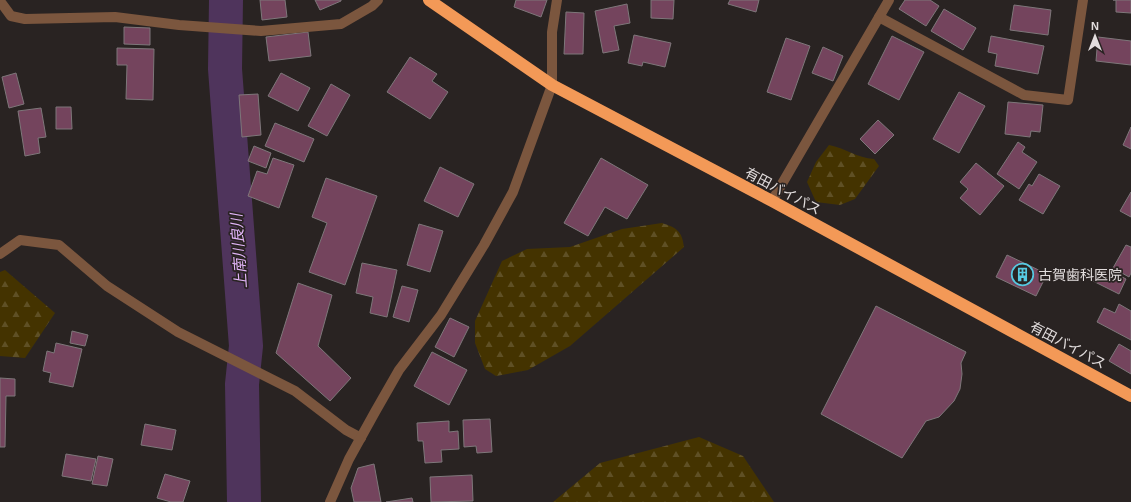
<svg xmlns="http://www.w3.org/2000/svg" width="1131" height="502" font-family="Arial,'Noto Sans JP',sans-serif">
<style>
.forest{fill:url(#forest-firs)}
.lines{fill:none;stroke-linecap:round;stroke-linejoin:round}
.river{stroke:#4f345c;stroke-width:34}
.building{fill:#74445d;stroke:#7e777a}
.minor{stroke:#7b563e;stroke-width:10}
.highway{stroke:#f39957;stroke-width:12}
.labels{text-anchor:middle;stroke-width:3.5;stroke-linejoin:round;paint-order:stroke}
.street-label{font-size:14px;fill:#e2dddd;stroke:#292322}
.poi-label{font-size:14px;fill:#e2dddd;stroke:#292322;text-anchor:start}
.water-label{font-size:15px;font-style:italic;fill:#e2b5f9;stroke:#292322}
</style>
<defs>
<pattern id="forest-firs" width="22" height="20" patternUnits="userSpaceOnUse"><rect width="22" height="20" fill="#430"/><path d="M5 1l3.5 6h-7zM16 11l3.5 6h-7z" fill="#5f5025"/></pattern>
</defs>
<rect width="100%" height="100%" fill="#292322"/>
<g class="forest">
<path d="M829 145C845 148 857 158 874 159L879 166 855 199 840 205 816 202 807 182 816 162Z"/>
<path d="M662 223C677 228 682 231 684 247L570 346 528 370 496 376 485 369 475 343V321L502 261 527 249 570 247 622 229Z"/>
<polygon points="5,270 55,313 25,358 0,356 0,272"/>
<polygon points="699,437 743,456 774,502 553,502 600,463"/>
</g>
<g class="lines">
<polyline class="river" points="226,0 225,69 246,346 242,384 244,502"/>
</g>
<g class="building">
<polygon points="260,0 285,0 287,17 262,20"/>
<polygon points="315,0 341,0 341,1 320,10"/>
<polygon points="516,0 547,0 541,17 514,7"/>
<polygon points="651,0 674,0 673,19 651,18"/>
<polygon points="730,0 759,0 756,12 728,4"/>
<polygon points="905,0 930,0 939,6 926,26 899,9"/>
<polygon points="1113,0 1131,0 1131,13 1116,12 1116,0"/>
<polygon points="627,4 630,23 614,26 619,50 603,53 595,11"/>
<polygon points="1014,5 1051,10 1048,35 1010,30"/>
<polygon points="944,9 976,28 963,50 931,31"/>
<polygon points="566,12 584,13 583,54 564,54"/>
<polygon points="124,27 150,28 150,45 124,44"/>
<polygon points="308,32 311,56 269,61 266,37"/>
<polygon points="634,35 671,43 665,67 643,62 642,66 628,63"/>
<polygon points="892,36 924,52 899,100 868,84"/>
<polygon points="991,36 1044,46 1038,74 995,66 997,54 988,52"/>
<polygon points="1098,37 1131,41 1131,65 1096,61"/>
<polygon points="786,38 810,46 791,100 767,92"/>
<polygon points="823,47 843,56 833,81 812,73"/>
<polygon points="117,48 154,49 153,100 126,99 127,65 117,65"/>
<polygon points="410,57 437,74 432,81 448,92 430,119 387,92"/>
<polygon points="16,73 24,104 9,108 2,77"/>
<polygon points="281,73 310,88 298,111 268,96"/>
<polygon points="331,84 350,95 327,136 308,126"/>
<polygon points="959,92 985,106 959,153 933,139"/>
<polygon points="258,94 261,135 242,137 239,95"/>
<polygon points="1008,102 1043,105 1040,132 1031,131 1030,137 1005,134"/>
<polygon points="56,107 71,107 72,129 56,129"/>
<polygon points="41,108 46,137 38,138 40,153 25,156 18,111"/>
<polygon points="878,120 894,135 875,154 860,139"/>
<polygon points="275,123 314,139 304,162 265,146"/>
<polygon points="1131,127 1131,149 1123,145"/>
<polygon points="1018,142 1025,147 1022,152 1037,162 1019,189 997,174"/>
<polygon points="254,146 271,153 266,168 248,161"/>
<polygon points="273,158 294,165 279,208 248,196 257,171 267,174"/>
<polygon points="601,158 648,185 627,219 605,207 588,236 564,223"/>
<polygon points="976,163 1004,186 980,215 960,198 968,189 960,182"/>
<polygon points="440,167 474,184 458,217 424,201"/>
<polygon points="1039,174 1060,186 1043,214 1019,200 1029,184 1032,186"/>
<polygon points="326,178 377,196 345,285 309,272 327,223 312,217"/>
<polygon points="1131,192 1131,217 1120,211"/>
<polygon points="419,224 443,231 430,272 407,265"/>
<polygon points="1126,245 1131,247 1131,273 1129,277 1113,268"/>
<polygon points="1007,255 1047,274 1036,296 996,277"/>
<polygon points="362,263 397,270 387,317 370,313 373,297 356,293"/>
<polygon points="1107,269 1126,279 1119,294 1091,280 1096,273 1103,277"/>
<polygon points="298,283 332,295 318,346 351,378 330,401 276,353"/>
<polygon points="402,286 418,290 409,322 393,317"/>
<polygon points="1119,304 1131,311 1131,340 1097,322 1104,308 1115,313"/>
<polygon points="876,306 966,352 961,363 962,374 960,389 954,401 939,417 926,421 902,458 821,414"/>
<polygon points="450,318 469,327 454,357 435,347"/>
<polygon points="72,331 88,335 85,346 70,343"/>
<polygon points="56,343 82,349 73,387 49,382 51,373 43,371 47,351 54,353"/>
<polygon points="1119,344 1131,351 1131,374 1109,361"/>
<polygon points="432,352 467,370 449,405 414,386"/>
<polygon points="0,378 15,379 15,396 6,396 5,447 0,447"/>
<polygon points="490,419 492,452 477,453 476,446 464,447 463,420"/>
<polygon points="449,421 449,432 458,431 459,449 441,450 442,462 425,463 423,441 418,441 417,423"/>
<polygon points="145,424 176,430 172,450 141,445"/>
<polygon points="66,454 96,459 91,481 62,476"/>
<polygon points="98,456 113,459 107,486 92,484"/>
<polygon points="374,464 381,502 354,502 351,488 358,468"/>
<polygon points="165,474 190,481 183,502 171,502 157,498"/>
<polygon points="472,475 473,501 431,502 430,477"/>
<polygon points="412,498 413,502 386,502"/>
</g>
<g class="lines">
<g class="minor">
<polyline points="0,1 11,16 25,19 115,17 179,25 261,31 341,24 372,6 378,0"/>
<polyline points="879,17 1024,95 1068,100 1083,0"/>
<polyline points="772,201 889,0"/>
<polyline points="0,254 20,240 59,245 107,286 178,332 295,391 346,430 361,438"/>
<polyline points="330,502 349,459 375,412 399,370 441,315 484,245 513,192 552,85 552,32 557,0"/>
</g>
<polyline class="highway" points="429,0 552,85 772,201 1131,396"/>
</g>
<defs>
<symbol id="building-ring" viewBox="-11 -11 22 22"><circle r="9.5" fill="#292322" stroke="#56c9e1" stroke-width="1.5"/><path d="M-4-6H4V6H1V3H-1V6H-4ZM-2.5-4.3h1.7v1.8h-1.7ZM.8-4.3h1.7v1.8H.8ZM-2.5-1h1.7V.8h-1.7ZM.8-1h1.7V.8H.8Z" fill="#56c9e1"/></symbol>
</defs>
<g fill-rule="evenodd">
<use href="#building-ring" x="1010" y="262" width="25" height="25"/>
</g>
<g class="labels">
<g class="street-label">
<text transform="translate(783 191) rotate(28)" y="5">有田バイパス</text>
<text transform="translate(1068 345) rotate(28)" y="5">有田バイパス</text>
</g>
<g class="poi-label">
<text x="1038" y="280">古賀歯科医院</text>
</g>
<g class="water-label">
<text transform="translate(239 251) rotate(-94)" y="5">上南川良川</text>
</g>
</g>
<g transform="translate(1095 36)" stroke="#292322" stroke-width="3" paint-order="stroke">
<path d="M0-3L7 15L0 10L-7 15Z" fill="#e2dddd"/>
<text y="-6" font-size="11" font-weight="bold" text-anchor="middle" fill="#e2dddd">N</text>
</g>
</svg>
